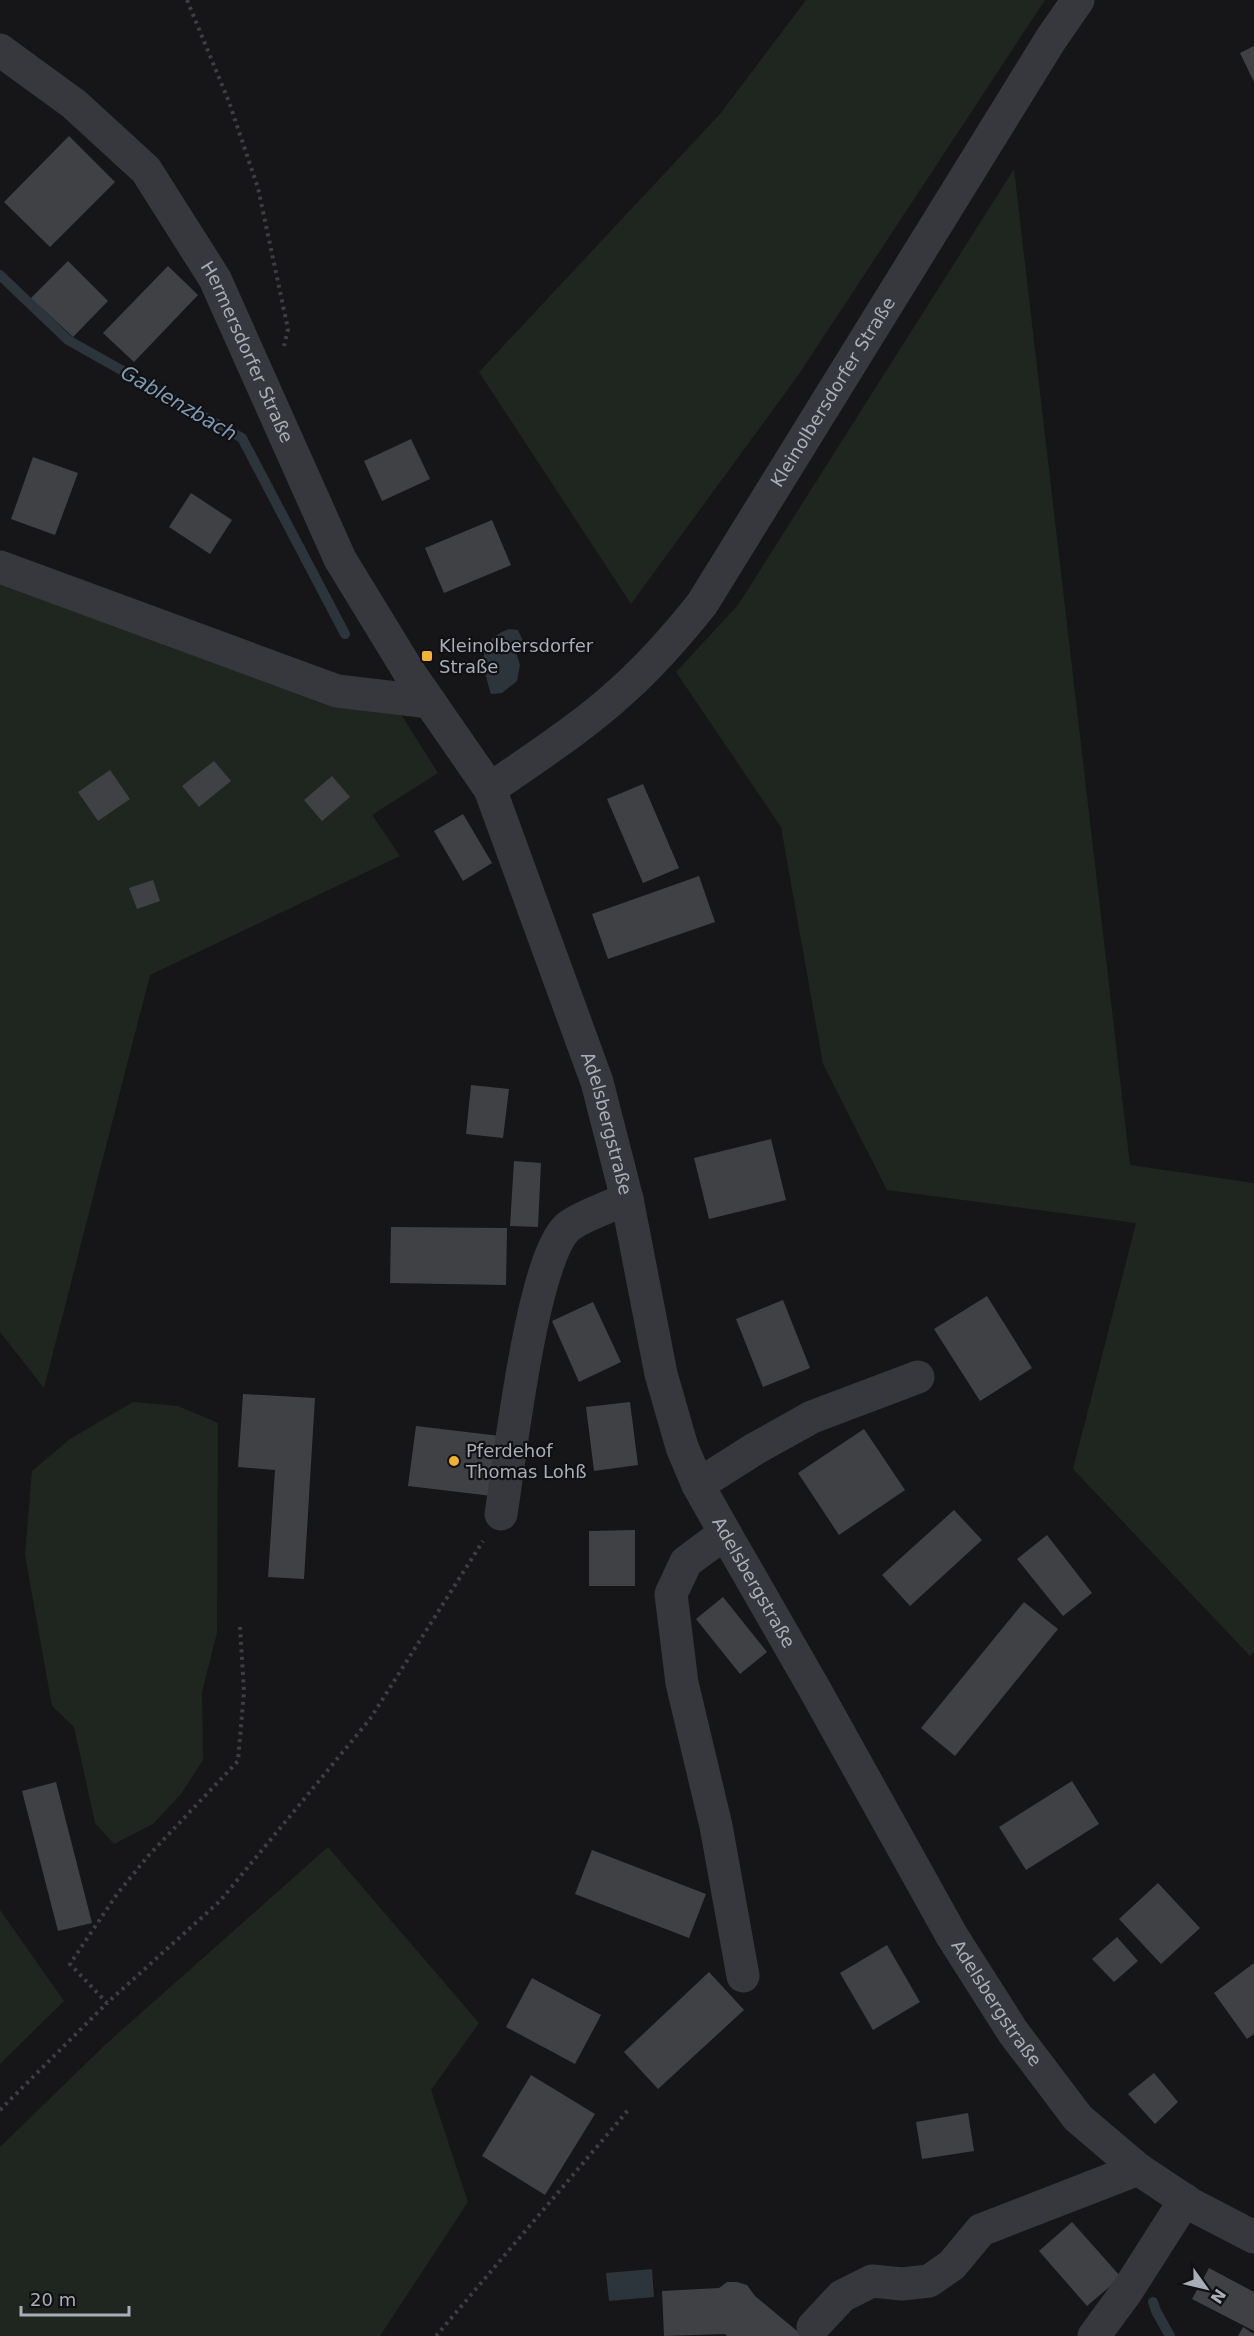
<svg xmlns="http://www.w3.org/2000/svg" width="1254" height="2336" font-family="'DejaVu Sans',sans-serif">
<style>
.green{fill:#1e261f}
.water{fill:#2c353c}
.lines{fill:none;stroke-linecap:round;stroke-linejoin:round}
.stream{stroke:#2c353c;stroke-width:10}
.building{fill:#404145}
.path{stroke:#3d3f44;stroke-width:4;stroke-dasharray:3 4.5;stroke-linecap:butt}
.minor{stroke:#37383d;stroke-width:33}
.poi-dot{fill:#f2b134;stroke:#111113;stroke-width:2}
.labels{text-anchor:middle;stroke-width:4.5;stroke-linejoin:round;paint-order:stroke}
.street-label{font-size:18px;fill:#a8adb8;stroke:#111113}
.poi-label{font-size:18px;fill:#a8adb8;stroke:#111113;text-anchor:start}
.water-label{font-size:20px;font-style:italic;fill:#7f9bb3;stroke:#111113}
</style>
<rect width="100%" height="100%" fill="#161618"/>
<g class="green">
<polygon points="806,0 1045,0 799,374 631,604 479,372 720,114"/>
<polygon points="1014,169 1130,1165 1254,1183 1254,1652 1250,1656 1073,1469 1136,1223 887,1190 823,1064 781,827 676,672 738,605"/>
<polygon points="0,583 387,692 438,773 372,815 400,856 150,975 44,1388 0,1332"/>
<polygon points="133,1402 178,1406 218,1423 217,1633 202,1692 203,1760 181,1794 153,1824 114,1844 95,1823 74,1727 52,1706 25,1555 32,1471 70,1439"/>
<polygon points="328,1847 479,2023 431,2090 468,2202 380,2336 0,2336 0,2147 106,2044"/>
<polygon points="0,1910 64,2001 0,2064"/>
</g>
<g class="water">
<path d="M509 629 518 630 523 641 516 652 520 665 517 681 502 693 491 694C483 666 474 642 509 629Z"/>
<polygon points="652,2269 654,2297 609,2301 606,2273"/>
</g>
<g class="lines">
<g class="stream">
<polyline points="0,275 68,340 242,438 345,634"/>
<polyline points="1153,2302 1156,2311 1170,2336"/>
</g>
</g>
<g class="building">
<polygon points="1254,46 1254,82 1240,53"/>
<polygon points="69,136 115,182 50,247 4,202"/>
<polygon points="68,261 108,301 73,337 31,298"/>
<polygon points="168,266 198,295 134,362 103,333"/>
<polygon points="411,439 430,479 382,501 364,461"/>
<polygon points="33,457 78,473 55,535 11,519"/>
<polygon points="191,493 232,520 210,554 169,527"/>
<polygon points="492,520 511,565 444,593 425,548"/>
<polygon points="214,761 231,781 199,807 182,786"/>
<polygon points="110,770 130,799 98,821 78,792"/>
<polygon points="332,776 350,797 322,821 304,800"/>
<polygon points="643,784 679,868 643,883 607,799"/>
<polygon points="463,814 492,863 463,881 434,831"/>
<polygon points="699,876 715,922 608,959 592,914"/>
<polygon points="153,880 160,901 137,909 129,888"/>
<polygon points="471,1085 509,1089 503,1138 466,1134"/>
<polygon points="771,1139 786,1200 709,1219 694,1158"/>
<polygon points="514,1161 541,1163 538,1227 510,1226"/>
<polygon points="391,1227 507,1228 506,1285 390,1283"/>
<polygon points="987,1296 1032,1368 980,1401 934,1329"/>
<polygon points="783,1300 810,1368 763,1387 736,1319"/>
<polygon points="593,1302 621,1362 579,1382 552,1321"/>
<polygon points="243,1394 315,1398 304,1579 268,1577 275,1470 238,1467"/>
<polygon points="630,1402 638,1465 594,1471 586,1407"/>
<polygon points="416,1426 500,1436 492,1496 408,1486"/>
<polygon points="864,1429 905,1490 839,1535 798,1473"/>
<polygon points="954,1510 982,1540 910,1606 882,1575"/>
<polygon points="635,1530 635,1586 589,1586 589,1531"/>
<polygon points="1047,1535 1092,1593 1063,1616 1017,1559"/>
<polygon points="723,1597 767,1652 740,1674 696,1619"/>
<polygon points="1024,1602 1058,1629 955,1756 921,1728"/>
<polygon points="1072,1781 1099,1824 1026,1870 999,1827"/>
<polygon points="56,1782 92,1923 58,1931 22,1791"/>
<polygon points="592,1850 706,1894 689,1938 575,1894"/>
<polygon points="1158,1883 1200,1928 1161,1964 1119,1919"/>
<polygon points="1117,1937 1138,1961 1114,1982 1092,1959"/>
<polygon points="887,1945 920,2002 873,2030 840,1973"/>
<polygon points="1254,1963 1254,2034 1247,2039 1214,1993"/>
<polygon points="709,1972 744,2010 658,2089 624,2052"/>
<polygon points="532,1978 601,2015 575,2064 506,2027"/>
<polygon points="1154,2073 1178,2102 1155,2124 1128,2094"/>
<polygon points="531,2075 595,2114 545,2195 482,2156"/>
<polygon points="968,2113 974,2151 922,2159 916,2122"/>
<polygon points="1072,2222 1121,2277 1087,2306 1039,2251"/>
<polygon points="1209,2268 1254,2292 1254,2331 1192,2299"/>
<polygon points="727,2282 737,2282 747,2285 755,2296 803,2336 727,2336 725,2334 664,2336 662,2291 719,2288"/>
<polygon points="1243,2327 1254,2334 1254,2336 1238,2336"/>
</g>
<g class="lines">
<g class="path">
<polyline points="187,0 229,102 258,188 288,329 284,346"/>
<polyline points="240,1627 244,1691 238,1761 148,1856 117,1894 70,1964 107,2003 220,1901 370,1719 483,1541"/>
<polyline points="0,2110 107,2003"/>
<polyline points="436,2336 629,2109"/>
</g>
<g class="minor">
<path id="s1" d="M0 50 74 104 146 170 215 279 340 559 409 672 490 789 597 1082 627 1199 661 1374 682 1447 698 1485 729 1540 814 1688 952 1936 1013 2032 1078 2118 1138 2169 1192 2205 1254 2237"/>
<polyline points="0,567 337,691 430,702"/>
<path id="s2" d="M490 789C536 757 583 727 624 689 653 663 678 634 702 604L1051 39 1078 0"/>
<polyline points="698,1485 753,1450 812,1417 918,1377"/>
<path d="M501 1514C510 1460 532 1255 569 1226 582 1216 611 1206 627 1199"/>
<polyline points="725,1533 686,1562 671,1594 682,1683 716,1826 743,1976"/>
<polyline points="813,2327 842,2296 872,2281 902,2284 929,2281 952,2265 981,2230 1138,2169"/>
<polyline points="1094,2336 1127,2291 1185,2200"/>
</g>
</g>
<g class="poi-dot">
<rect x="421" y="650" width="12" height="12" rx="3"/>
<circle cx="454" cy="1461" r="6"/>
</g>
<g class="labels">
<g class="street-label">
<text dy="6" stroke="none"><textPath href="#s1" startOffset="398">Hermersdorfer Straße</textPath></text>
<text dy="6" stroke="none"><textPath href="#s2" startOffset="532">Kleinolbersdorfer Straße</textPath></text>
<text dy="6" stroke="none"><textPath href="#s1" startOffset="1254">Adelsbergstraße</textPath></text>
<text dy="6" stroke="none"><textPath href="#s1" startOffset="1740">Adelsbergstraße</textPath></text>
<text dy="6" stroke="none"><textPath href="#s1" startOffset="2226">Adelsbergstraße</textPath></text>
</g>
<g class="poi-label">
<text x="439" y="652">Kleinolbersdorfer<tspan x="439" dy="21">Straße</tspan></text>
<text x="466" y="1457">Pferdehof<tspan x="466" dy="21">Thomas Lohß</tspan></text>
</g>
<g class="water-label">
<text transform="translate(179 403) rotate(30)" y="7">Gablenzbach</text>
</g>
</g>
<g transform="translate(1206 2288) rotate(124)" stroke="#111113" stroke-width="4.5" paint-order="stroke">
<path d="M0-4.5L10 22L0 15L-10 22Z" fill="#a8adb8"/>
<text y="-9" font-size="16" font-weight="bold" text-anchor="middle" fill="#a8adb8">N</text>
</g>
<path d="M21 2306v9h108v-9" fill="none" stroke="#a8adb8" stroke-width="3"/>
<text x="30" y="2306" font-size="18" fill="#a8adb8" stroke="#111113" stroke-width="4.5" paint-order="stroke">20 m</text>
</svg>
